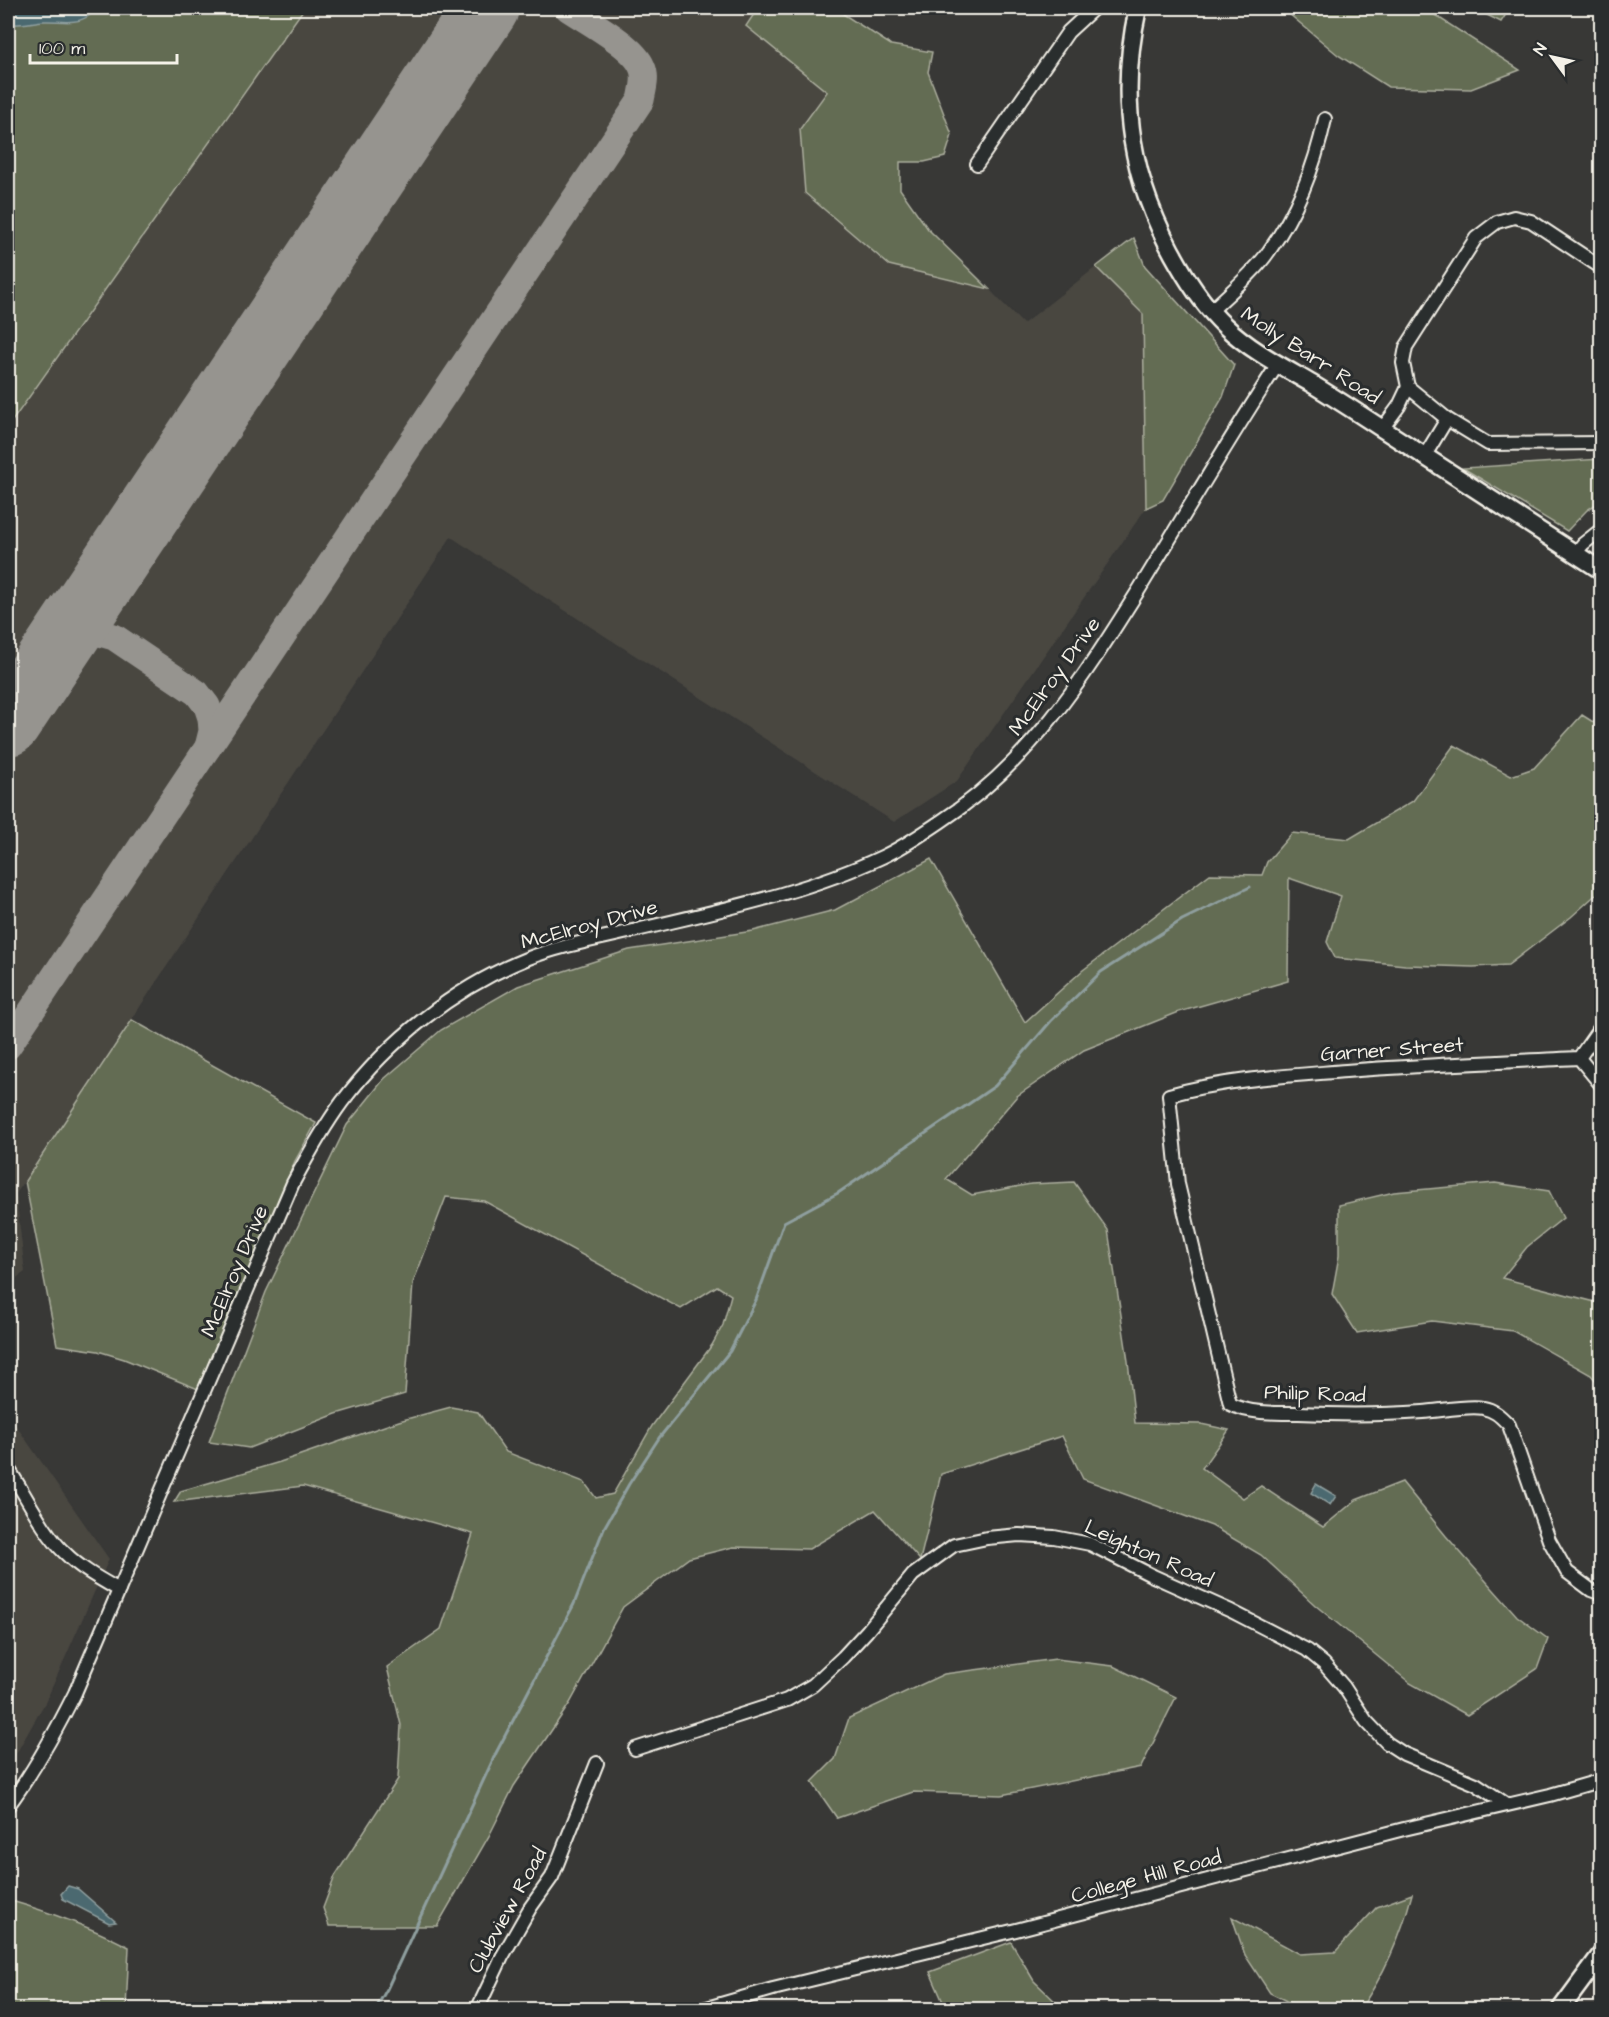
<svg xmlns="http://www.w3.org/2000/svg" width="1609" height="2017" font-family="'Architects Daughter',sans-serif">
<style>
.built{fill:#484640}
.green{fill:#636c53;stroke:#acae9e;stroke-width:1.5}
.water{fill:#4c696f;stroke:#8f9f9f;stroke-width:1.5}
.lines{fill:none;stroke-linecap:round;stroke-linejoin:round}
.stream{stroke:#8f9f9f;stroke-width:3}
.taxiway{stroke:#96948f;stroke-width:27}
.runway{stroke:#96948f;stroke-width:66}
.minor-casing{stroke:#f4f1e8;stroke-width:16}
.major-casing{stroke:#f4f1e8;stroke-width:21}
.minor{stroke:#2a2d2e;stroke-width:12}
.major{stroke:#2a2d2e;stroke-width:16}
.labels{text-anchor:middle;stroke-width:6;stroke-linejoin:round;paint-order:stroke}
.street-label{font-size:21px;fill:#f4f1e8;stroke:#2a2d2e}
</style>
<rect width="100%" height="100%" fill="#383836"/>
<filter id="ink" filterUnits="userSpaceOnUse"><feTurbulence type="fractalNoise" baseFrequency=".0167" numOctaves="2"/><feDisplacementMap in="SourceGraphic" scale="12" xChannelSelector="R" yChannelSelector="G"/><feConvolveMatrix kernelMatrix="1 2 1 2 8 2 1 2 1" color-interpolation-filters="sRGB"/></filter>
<g filter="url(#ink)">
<g class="built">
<polygon points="300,8 758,8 746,26 827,92 800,129 889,265 989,289 1023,324 1096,267 1143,314 1146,508 957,781 894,822 451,537 16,1194 25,1272 8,1284 8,427 302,10"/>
<polygon points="8,1414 109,1559 46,1701 8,1768"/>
</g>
<g class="green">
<polygon points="8,8 300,8 303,10 8,427"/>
<polygon points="758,8 834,8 891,45 932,52 928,72 952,135 945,157 924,162 900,162 900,189 928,229 989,289 889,265 805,193 800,129 827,92 746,26"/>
<polygon points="1282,8 1424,8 1520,70 1471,89 1388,87 1338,55"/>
<polygon points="1473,8 1510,8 1501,22"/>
<polygon points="1134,238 1145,266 1234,365 1223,397 1163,500 1146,508 1143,314 1096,267"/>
<polygon points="1601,459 1601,501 1587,510 1567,531 1463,468"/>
<polygon points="1582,715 1601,727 1601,890 1571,917 1508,965 1473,967 1405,965 1335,958 1327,942 1341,896 1289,878 1288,981 1179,1012 1084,1050 1017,1096 946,1179 972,1195 1031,1184 1074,1182 1108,1230 1128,1361 1135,1423 1201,1424 1229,1430 1202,1468 1243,1498 1261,1486 1323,1527 1356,1500 1402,1482 1446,1536 1517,1616 1548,1639 1537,1669 1467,1715 1410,1683 1315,1605 1261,1555 1212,1526 1083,1479 1062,1436 941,1474 920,1560 875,1510 809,1549 733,1547 689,1558 623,1607 570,1703 514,1786 489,1836 437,1926 329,1926 323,1908 335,1876 398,1779 401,1725 387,1667 441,1629 473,1534 303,1486 174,1502 181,1491 280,1462 399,1421 451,1407 478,1412 506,1452 584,1482 596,1498 613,1494 652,1426 712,1345 723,1325 731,1295 717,1286 681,1309 484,1201 446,1197 413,1283 405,1394 336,1414 249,1448 209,1442 266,1292 347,1125 384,1079 441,1030 518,986 629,950 753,931 835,910 931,859 1025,1022 1083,970 1210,874 1262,875 1267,862 1292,833 1349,839 1413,801 1454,745 1511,776 1534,768"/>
<polygon points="132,1020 316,1123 295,1161 198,1389 124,1359 98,1351 57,1345 25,1181"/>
<polygon points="1495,1183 1549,1191 1563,1218 1527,1247 1502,1278 1599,1303 1602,1307 1601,1387 1591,1375 1513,1331 1432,1321 1357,1333 1332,1294 1339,1256 1339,1205 1394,1192"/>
<polygon points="1056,1659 1113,1666 1176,1697 1141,1767 1001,1795 913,1792 837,1818 812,1782 835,1759 849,1718 944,1674"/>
<path d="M1412 1894C1401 1936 1385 1974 1360 2009H1303L1270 1993 1245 1955 1232 1917 1300 1954 1335 1952 1377 1907Z"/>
<path d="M8 1900C50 1912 90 1927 129 1947L126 2009H8Z"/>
<polygon points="1011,1942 1034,1981 1063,2009 946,2009 930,1972"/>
</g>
<g class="water">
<path d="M10 8H93L90 15C75 26 60 20 44 21 32 22 23 25 11 24L8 21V11Z"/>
<polygon points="1316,1484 1336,1496 1330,1505 1311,1493"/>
<polygon points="68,1886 78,1889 116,1922 109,1923 63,1899 61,1894"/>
</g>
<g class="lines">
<polyline class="stream" points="375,2010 387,1989 496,1753 574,1604 604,1528 629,1484 659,1438 730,1351 756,1300 784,1222 838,1193 995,1086 1051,1021 1101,972 1182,920 1250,887"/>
<g class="taxiway">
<polyline points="53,655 67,639 80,633 96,632 114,637 197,693 207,706 211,718 212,731 208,747"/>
<path d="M8 1046 641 100C643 89 647 77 642 67 634 46 587 21 568 8"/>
</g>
<polyline class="runway" points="8,723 486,8"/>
<defs>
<g id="minor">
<polyline points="977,164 1068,32 1094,8"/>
<polyline points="1602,268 1531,221 1514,217 1497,222 1476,238 1406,347 1403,363 1408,387 1447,419 1488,444 1602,443"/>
<path d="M1211 311C1230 292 1254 273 1269 251 1297 212 1315 166 1325 119"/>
<polyline points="1382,429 1399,406 1408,387"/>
<polyline points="1424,457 1447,419"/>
<polyline points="1575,554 1583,544 1602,529"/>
<path d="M1602 1025 1579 1058C1501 1062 1424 1065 1346 1071 1286 1076 1227 1079 1169 1095L1178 1184 1230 1404C1249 1414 1278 1413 1299 1413 1340 1415 1382 1415 1423 1412 1439 1411 1469 1405 1483 1408 1495 1410 1501 1417 1509 1425L1549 1540 1567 1572 1591 1590 1602 1594"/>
<polyline points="1579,1058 1602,1086"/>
<path d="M8 1468C24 1492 44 1534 65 1553 81 1569 100 1579 119 1590"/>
<polyline points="635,1749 787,1700 813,1685 843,1657 867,1631 913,1575 954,1545 987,1538 1019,1535 1054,1537 1090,1544 1153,1576 1231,1611 1307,1650 1324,1664 1344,1687 1366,1721 1387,1743 1404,1754 1476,1784 1506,1804"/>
<path d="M8 1806C34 1771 55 1733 75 1693L293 1183C308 1155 323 1128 342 1102 389 1040 454 988 526 959 561 945 600 939 637 930 720 910 805 893 882 857 902 848 922 834 940 822 1031 763 1084 677 1140 588 1186 513 1230 437 1278 364"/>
<polyline points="477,2010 502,1957 530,1908 552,1877 597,1763"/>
<polyline points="700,2010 773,1989 1016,1930 1404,1829 1550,1795 1602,1780"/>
</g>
<g id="major">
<path d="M1138 8C1117 101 1131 183 1179 265 1191 286 1207 309 1225 326 1250 350 1283 367 1312 384 1335 398 1358 413 1381 428 1454 476 1528 523 1602 571"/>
<polyline points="1560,2010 1602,1953"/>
</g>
</defs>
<use href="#minor" class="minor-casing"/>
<use href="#major" class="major-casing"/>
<use href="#minor" class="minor"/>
<use href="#major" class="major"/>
</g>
</g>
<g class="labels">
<g class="street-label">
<text transform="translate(1311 355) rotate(33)" y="7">Molly Barr Road</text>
<text transform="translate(1054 676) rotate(-54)" y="7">McElroy Drive</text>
<text transform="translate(589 924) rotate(-15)" y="7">McElroy Drive</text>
<text transform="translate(1392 1049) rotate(-4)" y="7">Garner Street</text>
<text transform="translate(234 1271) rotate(-67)" y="7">McElroy Drive</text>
<text transform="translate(1315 1393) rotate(2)" y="7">Philip Road</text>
<text transform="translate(1149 1553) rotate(24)" y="7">Leighton Road</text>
<text transform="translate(1146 1876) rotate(-15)" y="7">College Hill Road</text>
<text transform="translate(507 1910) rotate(-61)" y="7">Clubview Road</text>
</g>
</g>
<rect width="1609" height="2017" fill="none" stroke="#2a2d2e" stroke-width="30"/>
<rect x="15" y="15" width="1579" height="1987" fill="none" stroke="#f4f1e8" stroke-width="2" filter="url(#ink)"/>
<g transform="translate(1552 57) rotate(303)" stroke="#2a2d2e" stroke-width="4.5" paint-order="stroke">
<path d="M0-4.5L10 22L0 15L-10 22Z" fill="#f4f1e8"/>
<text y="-9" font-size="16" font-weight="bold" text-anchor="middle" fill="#f4f1e8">N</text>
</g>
<path d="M30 54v9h147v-9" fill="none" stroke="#f4f1e8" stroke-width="3"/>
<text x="39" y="54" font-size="18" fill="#f4f1e8" stroke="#2a2d2e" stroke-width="4.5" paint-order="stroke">100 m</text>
</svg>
